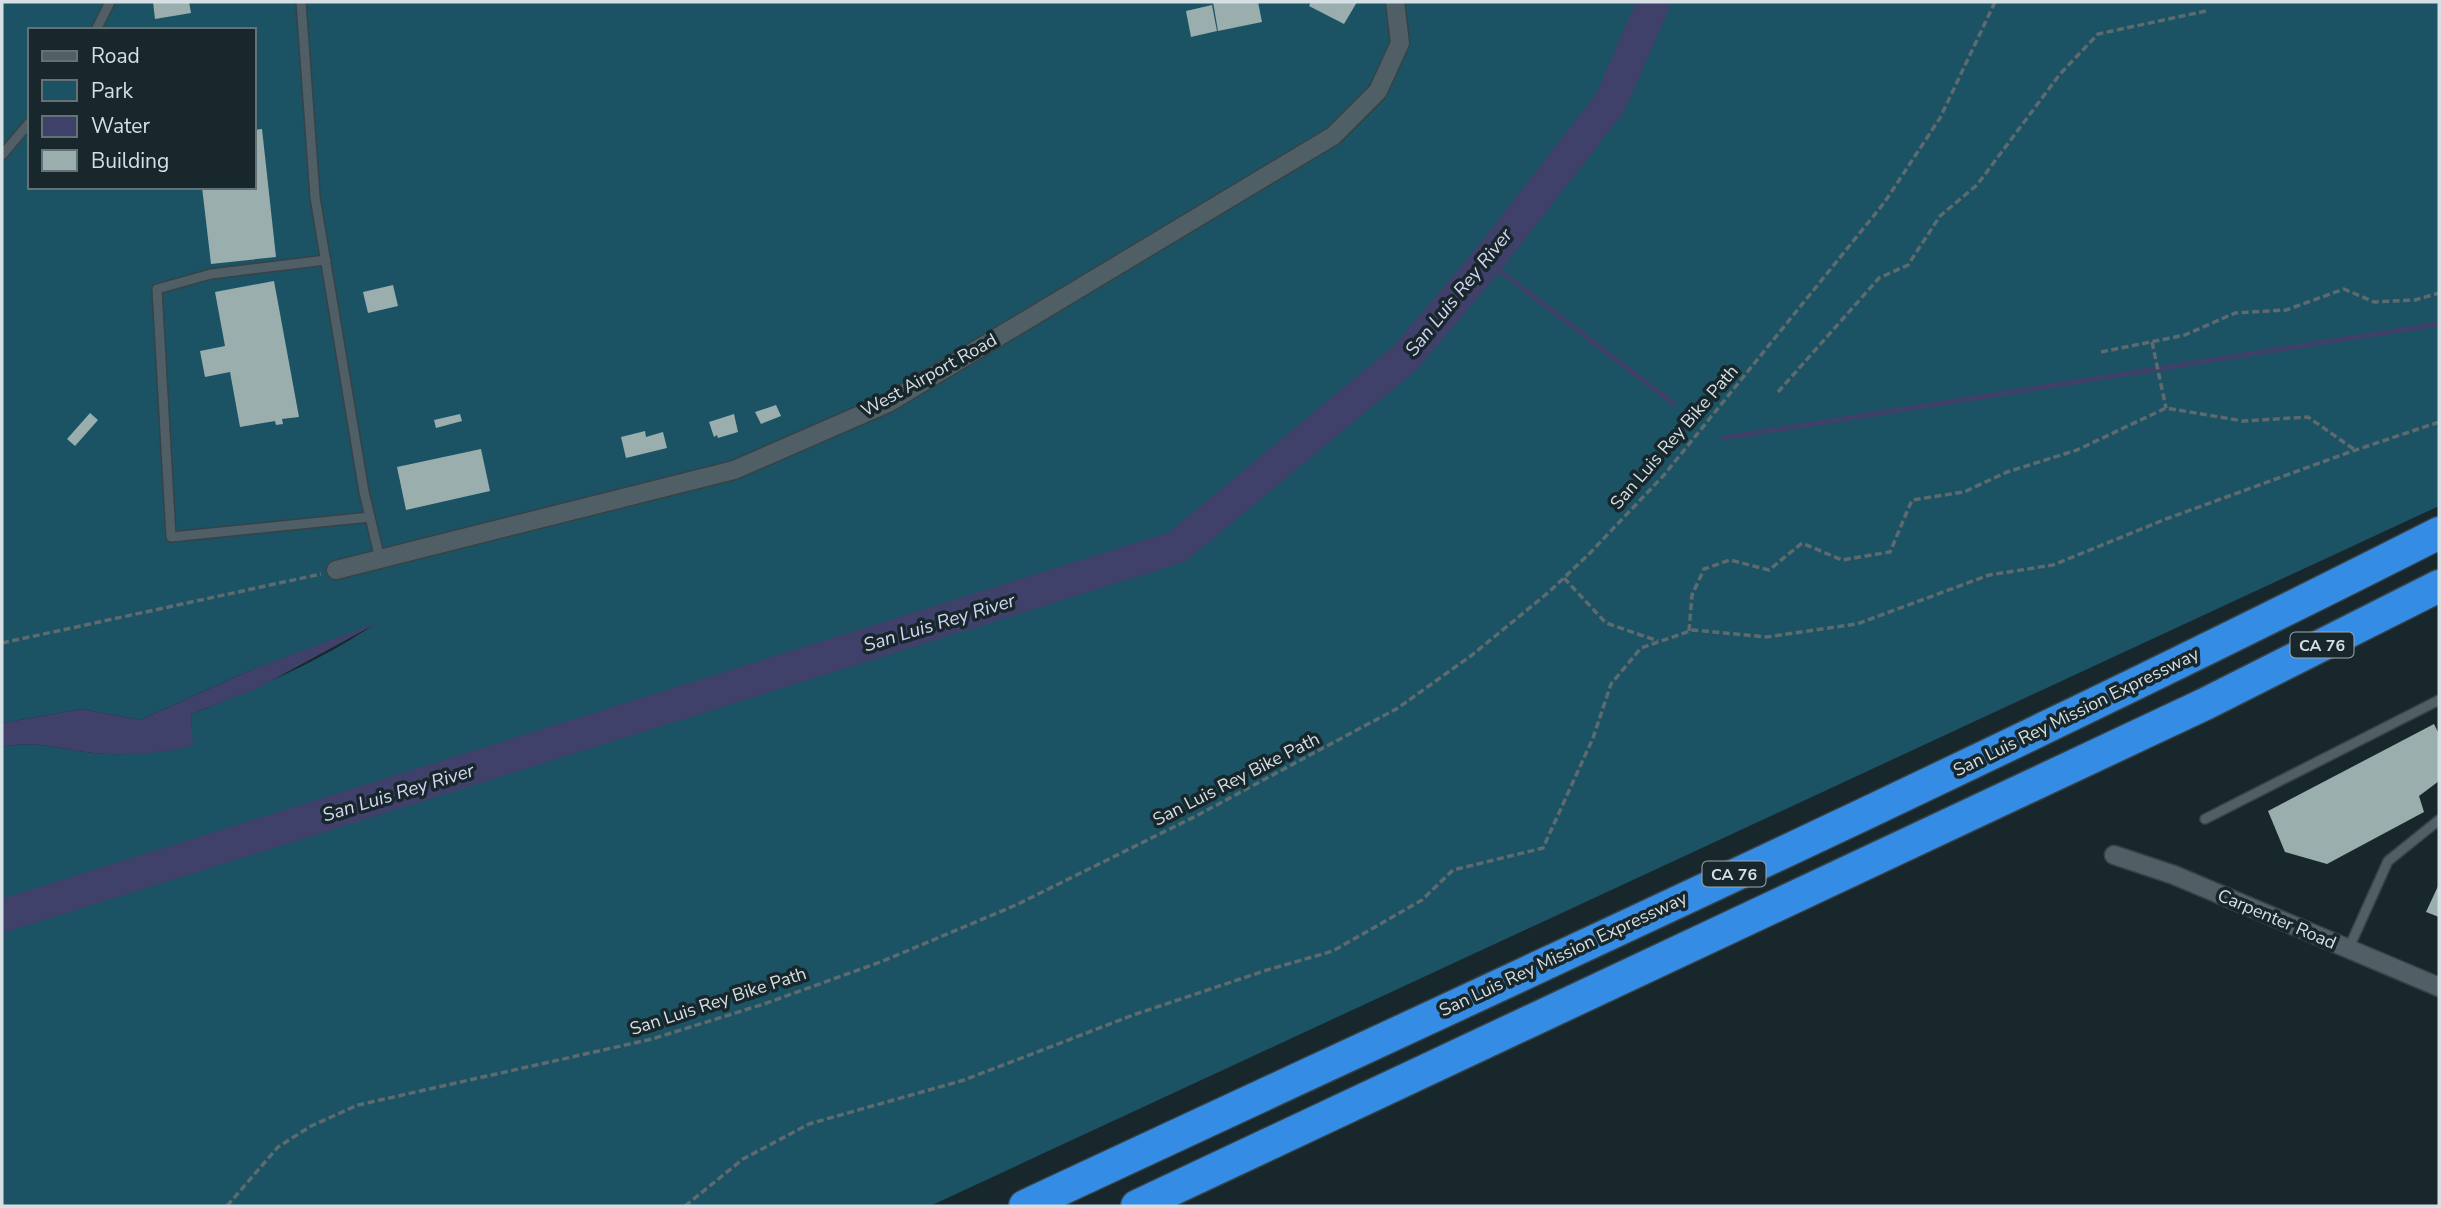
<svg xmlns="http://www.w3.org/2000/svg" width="2441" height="1208" font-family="'Nunito Sans',sans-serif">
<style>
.green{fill:#1b5365;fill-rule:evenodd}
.water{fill:#3f416a}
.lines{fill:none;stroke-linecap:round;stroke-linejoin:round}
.stream{stroke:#3f416a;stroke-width:5}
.river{stroke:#3f416a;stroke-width:33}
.building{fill:#9aaead}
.lane-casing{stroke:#364246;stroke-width:12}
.street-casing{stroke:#364246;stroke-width:21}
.highway-casing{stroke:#364246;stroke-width:35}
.path{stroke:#5d6a6e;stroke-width:3.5;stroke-dasharray:7 3.5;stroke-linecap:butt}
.lane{stroke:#4f5f65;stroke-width:9}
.street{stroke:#4f5f65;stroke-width:18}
.highway{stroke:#358ce5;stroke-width:32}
.labels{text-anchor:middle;stroke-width:7;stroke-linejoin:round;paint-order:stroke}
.shield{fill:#18272c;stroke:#9da8ac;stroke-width:2}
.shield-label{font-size:16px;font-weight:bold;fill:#d6dfe3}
.street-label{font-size:18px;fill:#d6dfe3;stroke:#18272c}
.water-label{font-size:19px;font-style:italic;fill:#d3d6f3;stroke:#18272c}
</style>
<rect width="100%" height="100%" fill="#18272c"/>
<path class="green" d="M2 2H2439V506L930 1206H2V747C33 739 62 750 94 753 124 756 164 753 192 745L191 714C255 689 319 662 375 624L251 670 140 720 82 709 2 723ZM30 30H254V187H30Z"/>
<path class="water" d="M381 621 256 689 191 714 193 745C162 754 126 756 94 753 62 750 34 739 2 747V723L82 709 140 720 251 670Z"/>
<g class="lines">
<g class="stream">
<polyline points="1487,261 1673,403"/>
<polyline points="1724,438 2439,324"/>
</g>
<polyline class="river" points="2,916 1177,547 1405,358 1487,261 1610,103 1654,2"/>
</g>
<g class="building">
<polygon points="153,2 189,2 191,13 155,19"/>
<polygon points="1213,2 1258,2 1262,22 1218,31"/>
<polygon points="1311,2 1357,2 1344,24 1309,6"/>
<polygon points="1212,5 1217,31 1191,37 1186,11"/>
<polygon points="262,129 276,257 211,264 202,187 254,187 254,130"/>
<polygon points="274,281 299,417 282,419 283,424 276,425 275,421 240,427 230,372 205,377 200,351 225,346 215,292"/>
<polygon points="393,285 398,306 368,313 363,292"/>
<polygon points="776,405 781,416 761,424 755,412"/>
<polygon points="90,413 98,420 75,446 67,439"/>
<polygon points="460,414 462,421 436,428 434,420"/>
<polygon points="734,414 738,432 718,438 717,435 714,437 709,422"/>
<polygon points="645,431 646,437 663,432 667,448 626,458 621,437"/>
<polygon points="481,449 490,491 406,510 397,467"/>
<polygon points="2434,724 2439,734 2439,781 2419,796 2424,812 2327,864 2285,852 2268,811"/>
<polygon points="2439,884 2439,917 2426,912"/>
</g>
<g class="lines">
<defs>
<g id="lane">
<polyline points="301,2 315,197 364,492 380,559"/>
<polyline points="96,30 110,2"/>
<polyline points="2,155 30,122"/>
<polyline points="326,260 211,274 157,289 171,537 370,517"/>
<polyline points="2205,819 2439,700"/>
<polyline points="2348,950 2388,861 2439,820"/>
</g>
<g id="street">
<polyline points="336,570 734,470 888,403 1333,136 1378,91 1400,43 1395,2"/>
<polyline points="2114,855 2174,875 2439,987"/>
</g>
<g id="highway">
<path d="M1025 1206C1498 985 1974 769 2439 533"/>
<polyline points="1137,1206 2205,704 2439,586"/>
</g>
</defs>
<use href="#lane" class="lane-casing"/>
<use href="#street" class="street-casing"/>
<use href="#highway" class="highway-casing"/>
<g class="path">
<polyline points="2152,342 2166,408"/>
<polyline points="2101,352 2185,335 2235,313 2286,310 2344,289 2374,302 2415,300 2439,293"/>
<polyline points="1778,392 1879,278 1908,265 1940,216 1977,185 2060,74 2098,34 2206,11"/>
<polyline points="1564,578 1606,623 1658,641"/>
<polyline points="1689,631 1692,595 1704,569 1730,560 1769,570 1802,543 1842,560 1890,552 1912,500 1964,492 2007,472 2077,450 2166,408 2243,421 2308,417 2355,450"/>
<polyline points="2,643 321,574"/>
<polyline points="227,1206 278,1147 311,1126 358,1105 652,1039 764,1004 883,961 1016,905 1196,816 1398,708 1472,655 1549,592 1590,553 1664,475 1884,203 1940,118 1995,2"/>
<polyline points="685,1206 743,1159 809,1124 964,1080 1136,1014 1267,970 1333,951 1422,900 1453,870 1543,848 1593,738 1611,684 1641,648 1693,630 1766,637 1857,624 1989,575 2053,565 2166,519 2347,453 2439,422"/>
</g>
<use href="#lane" class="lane"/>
<use href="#street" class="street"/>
<use href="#highway" class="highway"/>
</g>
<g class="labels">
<g class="shield">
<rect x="2290.5" y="632.5" width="63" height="25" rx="5"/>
<rect x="1702.5" y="861.5" width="63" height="25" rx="5"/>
</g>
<g class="shield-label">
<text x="2322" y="651">CA 76</text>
<text x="1734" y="880">CA 76</text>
</g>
<g class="street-label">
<text transform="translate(929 375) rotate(-29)" y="6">West Airport Road</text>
<text transform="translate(1674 437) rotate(-49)" y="6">San Luis Rey Bike Path</text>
<text transform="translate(2076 712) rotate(-26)" y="6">San Luis Rey Mission Expressway</text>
<text transform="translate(1236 779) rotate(-27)" y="6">San Luis Rey Bike Path</text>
<text transform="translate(2277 919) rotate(23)" y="6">Carpenter Road</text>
<text transform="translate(1563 954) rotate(-25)" y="6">San Luis Rey Mission Expressway</text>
<text transform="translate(718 1001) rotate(-18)" y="6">San Luis Rey Bike Path</text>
</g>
<g class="water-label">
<text transform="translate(1458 292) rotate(-51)" y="7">San Luis Rey River</text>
<text transform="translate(939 622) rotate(-17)" y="7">San Luis Rey River</text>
<text transform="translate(398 792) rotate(-17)" y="7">San Luis Rey River</text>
</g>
</g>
<rect width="2441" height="1208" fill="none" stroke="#d6dfe3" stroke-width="7"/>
<rect x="28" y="28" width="228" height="161" fill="#18272c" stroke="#647175" stroke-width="2"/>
<rect x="42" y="51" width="35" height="10" fill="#4f5f65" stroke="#647175" stroke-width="2"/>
<text x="91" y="63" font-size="21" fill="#d6dfe3">Road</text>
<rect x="42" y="80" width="35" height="21" fill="#1b5365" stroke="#647175" stroke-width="2"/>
<text x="91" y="98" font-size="21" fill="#d6dfe3">Park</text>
<rect x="42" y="116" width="35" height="21" fill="#3f416a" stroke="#647175" stroke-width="2"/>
<text x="91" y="133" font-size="21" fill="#d6dfe3">Water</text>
<rect x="42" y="150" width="35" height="21" fill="#9aaead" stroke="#647175" stroke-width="2"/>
<text x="91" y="168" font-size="21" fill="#d6dfe3">Building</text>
</svg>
